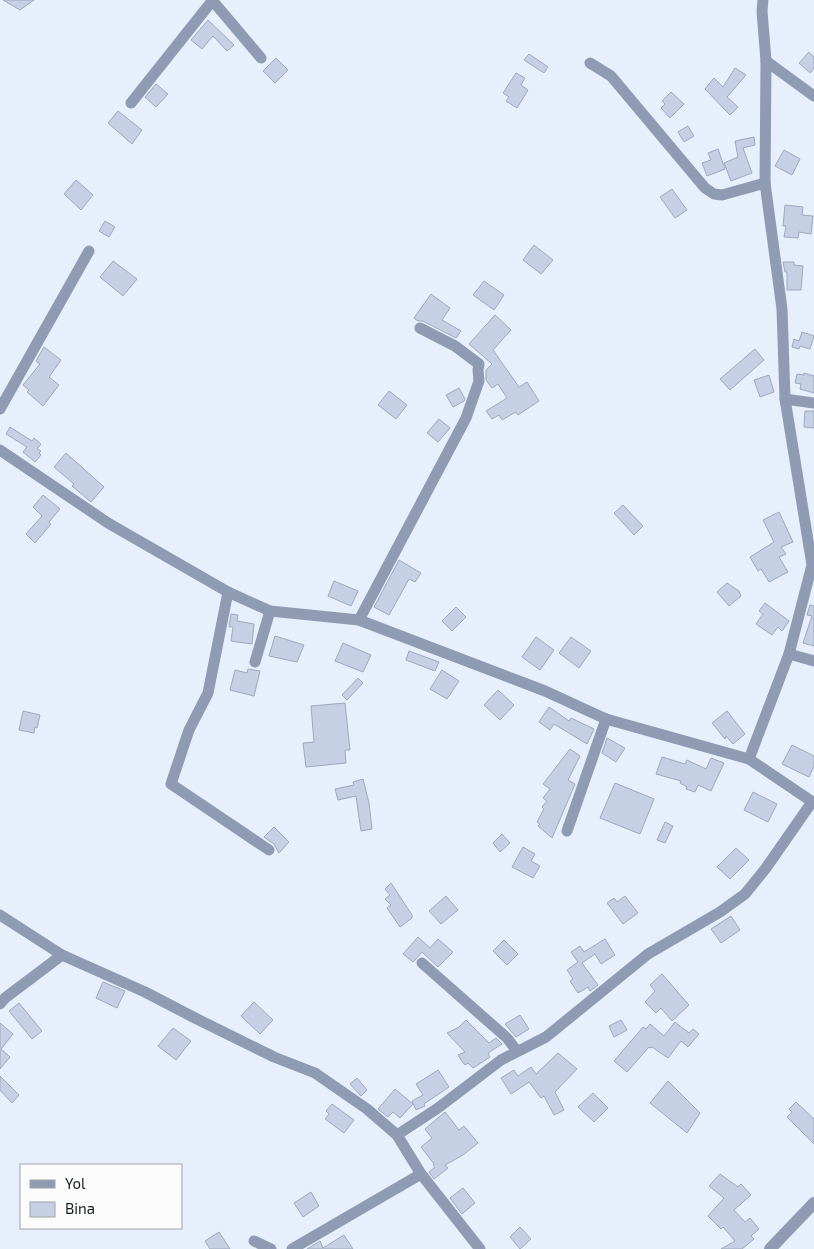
<svg xmlns="http://www.w3.org/2000/svg" width="814" height="1249" font-family="'Exo 2',sans-serif">
<style>
.building{fill:#c5d0e5;stroke:#9da8bc}
.lines{fill:none;stroke-linecap:round;stroke-linejoin:round}
.minor{stroke:#8e9bb3;stroke-width:11}
.tertiary{stroke:#8e9bb3;stroke-width:12}
</style>
<rect width="100%" height="100%" fill="#e8effc"/>
<g class="building">
<polygon points="3,0 34,0 20,10"/>
<polygon points="208,20 234,45 227,51 213,36 202,49 191,40"/>
<polygon points="809,52 814,57 814,68 810,73 799,63"/>
<polygon points="529,54 548,67 544,73 524,60"/>
<polygon points="276,58 288,70 275,83 263,71"/>
<polygon points="735,68 746,75 727,97 738,107 730,115 705,89 714,78 723,87"/>
<polygon points="516,73 525,78 521,85 528,90 517,108 506,101 509,97 503,93"/>
<polygon points="156,84 168,94 156,107 145,97"/>
<polygon points="671,92 684,104 670,118 661,108 665,104 662,101"/>
<polygon points="118,111 142,130 132,144 108,123"/>
<polygon points="688,126 694,136 684,142 678,132"/>
<polygon points="754,137 755,145 743,148 752,173 731,181 724,163 738,157 735,141"/>
<polygon points="718,149 725,169 707,176 702,163 711,160 708,153"/>
<polygon points="784,150 800,159 792,175 775,166"/>
<polygon points="76,180 93,195 81,210 64,194"/>
<polygon points="672,189 687,210 675,218 660,197"/>
<polygon points="785,205 803,207 802,215 813,216 811,234 799,232 798,238 784,237 786,226 783,226"/>
<polygon points="105,221 115,227 109,237 99,231"/>
<polygon points="534,245 553,260 541,274 523,260"/>
<polygon points="113,261 137,279 123,296 100,277"/>
<polygon points="783,262 794,262 794,265 803,266 801,290 787,290 787,272 785,272"/>
<polygon points="484,281 504,295 494,310 473,295"/>
<polygon points="431,294 450,308 442,320 461,331 456,338 423,321 418,321 414,318"/>
<polygon points="495,315 511,330 493,350 519,387 527,382 539,401 518,415 516,412 502,420 499,415 492,419 486,411 507,398 498,384 492,388 486,380 486,370 492,364 469,344"/>
<polygon points="802,332 814,336 810,349 800,346 799,349 792,347 794,339 799,341"/>
<polygon points="44,347 61,360 49,377 59,385 43,406 27,392 29,390 23,385 40,364 36,361"/>
<polygon points="755,349 764,360 730,390 720,379"/>
<polygon points="804,373 814,376 814,393 800,389 801,384 795,383 797,374 804,375"/>
<polygon points="769,375 774,392 760,397 754,380"/>
<polygon points="459,388 465,399 464,401 453,407 446,395"/>
<polygon points="389,391 407,405 396,419 378,405"/>
<polygon points="805,411 814,411 814,428 804,427"/>
<polygon points="439,419 450,428 438,442 427,433"/>
<polygon points="10,427 32,441 34,438 41,444 37,449 41,451 39,453 41,455 35,462 23,452 27,447 6,434"/>
<polygon points="66,453 104,487 91,502 72,486 74,484 54,467"/>
<polygon points="43,495 60,509 49,522 51,524 35,543 26,534 42,516 33,507"/>
<polygon points="623,505 643,526 634,535 614,513"/>
<polygon points="779,512 793,542 781,547 786,554 779,557 788,572 769,582 761,569 758,571 750,557 774,542 763,520"/>
<polygon points="399,560 421,573 415,582 409,579 389,615 374,607"/>
<polygon points="334,581 358,591 351,606 328,596"/>
<polygon points="727,583 739,591 741,596 729,606 717,592"/>
<polygon points="765,603 789,621 782,631 778,627 772,635 756,624 763,614 759,611"/>
<polygon points="810,605 814,606 814,646 803,643 812,616 807,615"/>
<polygon points="456,607 466,617 452,631 442,621"/>
<polygon points="231,614 238,615 237,621 254,624 252,644 231,641 233,627 229,627"/>
<polygon points="275,636 304,645 297,662 269,656"/>
<polygon points="536,637 554,650 540,670 522,657"/>
<polygon points="571,637 591,651 579,668 559,653"/>
<polygon points="343,643 371,655 363,672 335,661"/>
<polygon points="409,651 439,662 435,671 406,660"/>
<polygon points="248,669 260,671 254,696 230,690 235,670 247,673"/>
<polygon points="442,670 459,681 447,699 430,689"/>
<polygon points="358,678 363,683 347,700 342,695"/>
<polygon points="498,690 514,705 500,720 484,705"/>
<polygon points="345,703 350,750 345,750 346,763 306,767 303,743 314,742 311,706"/>
<polygon points="549,707 569,721 571,718 594,729 587,744 554,724 550,730 539,722"/>
<polygon points="23,711 40,715 37,728 35,727 34,733 19,730"/>
<polygon points="727,711 745,734 733,744 726,736 725,739 712,723"/>
<polygon points="607,738 625,748 616,762 602,753"/>
<polygon points="792,745 814,756 814,766 809,777 782,764"/>
<polygon points="570,749 580,756 568,780 575,784 552,838 538,826 540,824 537,822 544,809 542,807 547,801 543,798 550,789 543,784"/>
<polygon points="662,757 685,764 687,760 706,769 711,758 724,763 711,791 698,785 695,792 686,789 687,787 680,783 681,781 656,774"/>
<polygon points="363,779 369,803 372,829 361,831 356,796 338,800 335,789 354,785 353,782"/>
<polygon points="615,783 654,799 640,834 600,818"/>
<polygon points="753,792 777,804 768,822 744,810"/>
<polygon points="665,822 673,826 665,843 657,840"/>
<polygon points="274,827 289,842 279,853 274,844 264,837"/>
<polygon points="502,834 510,843 500,852 493,843"/>
<polygon points="523,847 535,854 531,861 540,866 533,878 512,867"/>
<polygon points="736,848 749,860 730,879 717,867"/>
<polygon points="391,883 412,915 412,918 400,927 387,908 391,905 385,899 390,895 385,889"/>
<polygon points="446,896 458,910 441,924 429,911"/>
<polygon points="625,896 638,913 623,924 607,903 614,898 617,902"/>
<polygon points="731,916 740,930 721,943 711,929"/>
<polygon points="418,937 430,948 438,939 453,952 438,967 422,952 413,962 403,954"/>
<polygon points="605,939 615,955 601,964 595,954 582,963 598,985 590,991 588,987 578,993 570,981 573,979 567,970 578,962 571,952 580,946 584,952"/>
<polygon points="504,940 518,954 507,965 493,951"/>
<polygon points="662,974 689,1005 672,1021 661,1008 656,1013 645,1002 655,991 650,985"/>
<polygon points="103,982 125,991 117,1008 96,998"/>
<polygon points="254,1002 273,1020 260,1034 241,1016"/>
<polygon points="19,1003 42,1031 32,1039 9,1011"/>
<polygon points="520,1015 529,1029 516,1037 505,1024"/>
<polygon points="466,1020 489,1043 496,1038 502,1044 488,1053 490,1057 473,1068 468,1063 465,1065 461,1060 458,1055 465,1052 447,1033 459,1027"/>
<polygon points="621,1020 627,1030 614,1037 609,1026"/>
<polygon points="675,1022 689,1033 693,1029 699,1034 688,1047 681,1041 668,1058 652,1047 650,1048 649,1047 627,1072 614,1061 643,1027 646,1029 650,1024 664,1036"/>
<polygon points="0,1023 13,1034 1,1049 10,1057 0,1069"/>
<polygon points="173,1028 191,1041 176,1060 158,1046"/>
<polygon points="558,1053 577,1069 555,1092 564,1110 554,1115 544,1096 541,1098 529,1082 511,1094 501,1078 514,1070 518,1076 531,1067 536,1074"/>
<polygon points="438,1070 449,1087 424,1104 425,1106 416,1110 412,1101 423,1095 416,1084"/>
<polygon points="0,1076 19,1095 12,1103 0,1090"/>
<polygon points="357,1078 367,1090 361,1096 350,1084"/>
<polygon points="668,1081 700,1113 687,1133 650,1103"/>
<polygon points="395,1089 413,1104 400,1118 393,1112 388,1117 378,1109"/>
<polygon points="593,1093 608,1108 594,1122 578,1107"/>
<polygon points="796,1102 814,1119 814,1144 787,1117 792,1112 789,1109"/>
<polygon points="332,1104 354,1120 344,1133 325,1119 329,1114 326,1111"/>
<polygon points="445,1112 459,1130 464,1126 478,1143 463,1155 445,1165 448,1168 434,1179 429,1172 435,1167 433,1165 434,1164 421,1147 432,1138 425,1129"/>
<polygon points="720,1174 738,1187 741,1184 751,1195 734,1210 745,1222 750,1218 759,1229 751,1236 754,1239 742,1249 721,1249 735,1241 723,1227 721,1229 708,1216 724,1198 709,1186"/>
<polygon points="463,1188 475,1203 462,1214 450,1198"/>
<polygon points="311,1192 319,1206 303,1217 294,1203"/>
<polygon points="520,1227 531,1239 520,1249 510,1237"/>
<polygon points="219,1232 230,1249 210,1249 205,1241"/>
<polygon points="344,1235 353,1249 307,1249 320,1241 323,1248"/>
</g>
<g class="lines">
<g class="minor">
<polyline points="212,0 261,58"/>
<polyline points="766,61 814,96"/>
<polyline points="590,63 611,76 705,188 714,194 722,195 765,183"/>
<polyline points="131,103 212,1"/>
<polyline points="785,399 814,403"/>
<polyline points="0,409 89,251"/>
<polyline points="0,450 108,523 228,592 270,611 359,620 545,691 606,719 749,759 814,803"/>
<polyline points="228,592 208,693 189,730 171,784 269,850"/>
<polyline points="359,620 466,418 479,381 478,370 479,364 455,346 420,328"/>
<polyline points="789,654 814,661"/>
<polyline points="255,662 270,611"/>
<polyline points="749,759 789,654 812,565 785,399 782,309 765,183 766,61 762,11 763,0"/>
<polyline points="567,831 606,719"/>
<polyline points="0,915 62,955 145,992 193,1017 274,1057 315,1073 367,1109 397,1135 421,1174 480,1249"/>
<polyline points="422,963 507,1038 517,1051"/>
<polyline points="0,1004 5,998 62,955"/>
<polyline points="397,1135 438,1108 501,1060 546,1037 648,954 720,912 745,894 766,868 812,802"/>
<polyline points="254,1241 271,1249"/>
<polyline points="292,1249 421,1174"/>
</g>
<polyline class="tertiary" points="770,1249 814,1203"/>
</g>
<rect x="20" y="1164" width="162" height="65" fill="#fcfcfc" stroke="#a0a2a4"/>
<rect x="30" y="1180" width="25" height="8" fill="#8e9bb3" stroke="#a0a2a4"/>
<text x="65" y="1189" font-size="15" fill="#161a21">Yol</text>
<rect x="30" y="1202" width="25" height="15" fill="#c5d0e5" stroke="#a0a2a4"/>
<text x="65" y="1214" font-size="15" fill="#161a21">Bina</text>
</svg>
